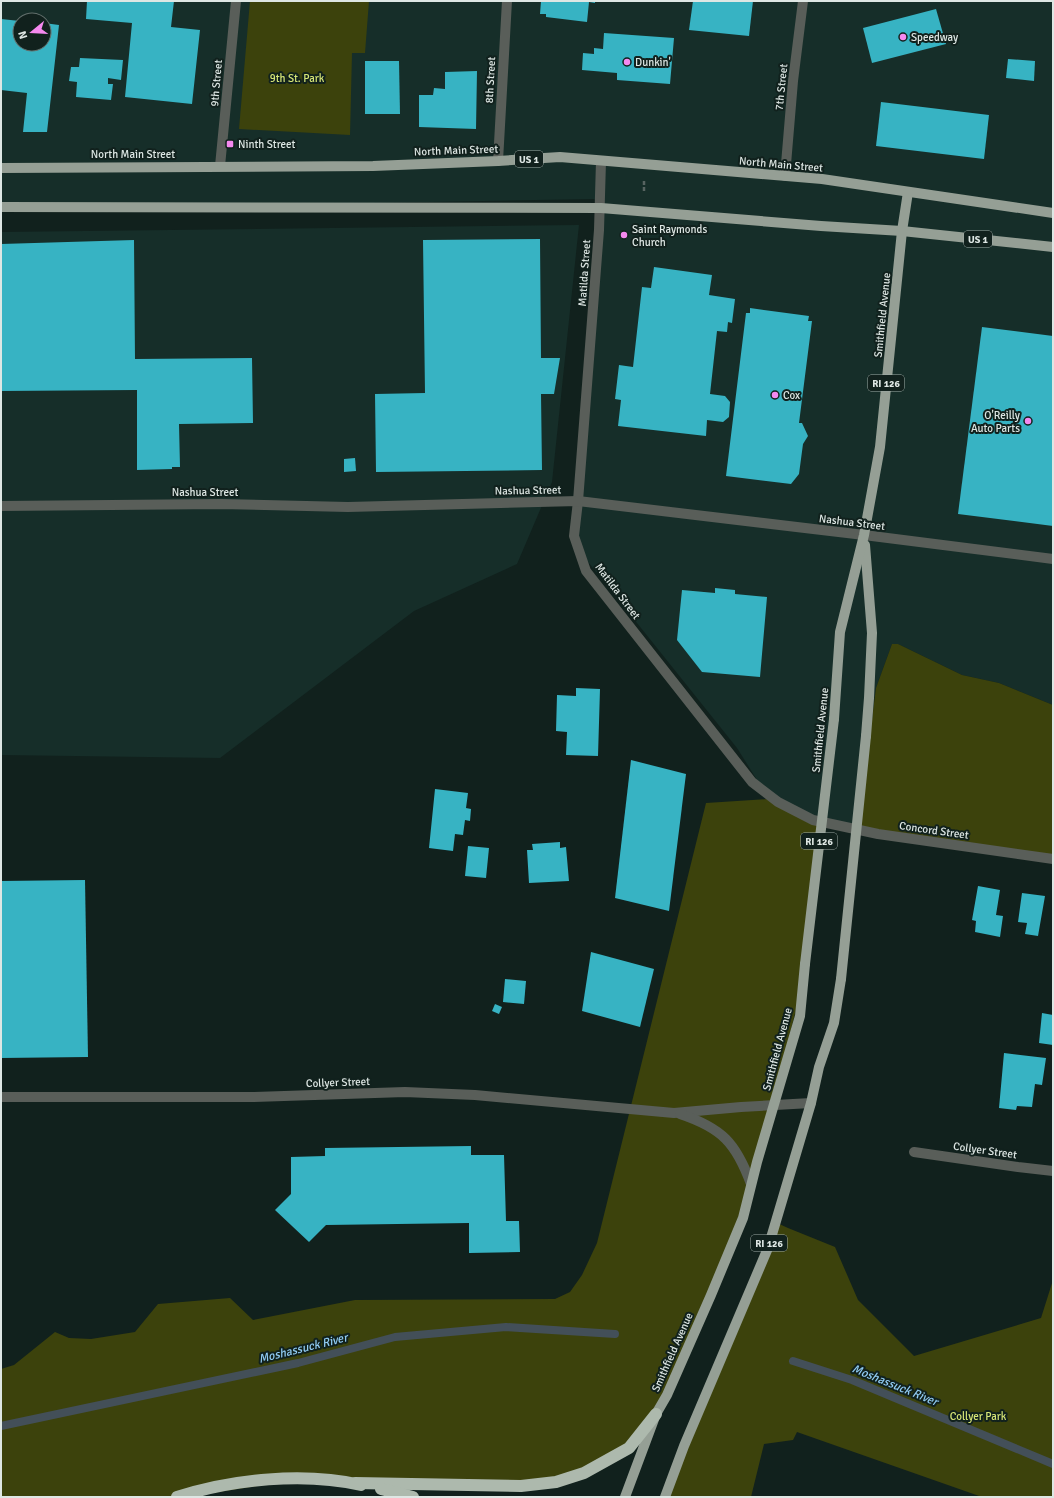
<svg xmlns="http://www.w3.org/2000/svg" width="1054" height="1498" font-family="Signika,sans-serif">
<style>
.built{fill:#162e29;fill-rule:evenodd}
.green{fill:#3c420c}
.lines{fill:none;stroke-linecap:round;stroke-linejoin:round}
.stream{stroke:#434f58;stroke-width:8}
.building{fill:#37b3c3}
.path{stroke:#576461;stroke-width:2.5;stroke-dasharray:4 2;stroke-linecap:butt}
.minor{stroke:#595e59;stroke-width:10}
.major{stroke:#959f95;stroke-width:10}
.highway{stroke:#adb9ad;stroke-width:12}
.major-bridge{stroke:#959f95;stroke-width:10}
.poi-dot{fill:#f589ef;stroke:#11211d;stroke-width:1.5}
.labels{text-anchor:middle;stroke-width:4;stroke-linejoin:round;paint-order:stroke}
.shield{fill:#11211d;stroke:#a0aca8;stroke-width:1}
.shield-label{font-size:10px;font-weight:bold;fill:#dee7e4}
.poi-label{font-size:11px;fill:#dee7e4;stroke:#11211d;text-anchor:start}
.park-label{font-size:11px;fill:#d6e576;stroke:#11211d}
.street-label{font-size:11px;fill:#dee7e4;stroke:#11211d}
.water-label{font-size:12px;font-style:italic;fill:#91ccf3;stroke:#11211d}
</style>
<rect width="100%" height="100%" fill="#11211d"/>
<g class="built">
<path d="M1 1H1053V705L999 683 962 675 898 644H892L876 688 858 829 851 830 769 799 737 748 581 553 570 534 602 205 594 199 1 210ZM20 20H44V44H20Z"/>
<polygon points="579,225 552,482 517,564 414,611 220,758 1,755 1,232"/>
</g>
<g class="green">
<polygon points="250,1 369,1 365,53 352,53 350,135 239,129"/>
<polygon points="892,644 898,644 962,675 999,683 1053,705 1053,859 858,829 876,688"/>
<polygon points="769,799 822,822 811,949 774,1098 742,1216 651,1431 550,1485 302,1479 186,1497 1,1497 1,1369 14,1365 55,1332 69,1338 91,1339 135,1332 158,1304 230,1298 253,1320 355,1300 555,1299 570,1292 582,1275 597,1243 706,803"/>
<polygon points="777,1223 788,1228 835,1247 858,1300 914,1356 1041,1318 1053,1280 1053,1497 982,1497 797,1432 793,1440 764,1444 751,1497 662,1497"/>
</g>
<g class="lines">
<g class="stream">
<polyline points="793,1361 852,1380 1053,1464"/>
<polyline points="1,1426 298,1363 395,1337 506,1327 615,1334"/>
</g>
</g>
<g class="building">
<polygon points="87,1 174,1 171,27 200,30 192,104 125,97 132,23 86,19"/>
<polygon points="541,1 595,1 595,3 589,2 587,22 546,17 546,14 540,14"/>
<polygon points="693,1 753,1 749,36 689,30"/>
<polygon points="936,9 946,44 872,63 863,28"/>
<polygon points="1,19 20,21 20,44 44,44 44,23 59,25 47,132 23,132 27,93 1,90"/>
<polygon points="604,33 674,38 670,84 617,80 617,73 582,70 583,53 594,54 594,48 603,49"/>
<polygon points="80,58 123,60 121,80 108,78 108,84 113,84 111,100 76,97 77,82 69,81 71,67 79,67"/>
<polygon points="1008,59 1035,61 1034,81 1006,78"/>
<polygon points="365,61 399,61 400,114 365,114"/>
<polygon points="477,71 476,129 419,127 419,95 433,95 434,88 445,89 445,72"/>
<polygon points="881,102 989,115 984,159 876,146"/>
<polygon points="540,239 541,358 560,358 554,394 541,394 542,470 376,472 375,394 425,393 423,240"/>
<polygon points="134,240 135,359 252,358 253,423 179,424 180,467 172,467 172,469 137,470 137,390 1,391 1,244"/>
<polygon points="654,267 712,275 709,295 735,299 732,323 728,322 727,332 717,331 710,394 725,396 730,402 729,417 723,422 707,420 706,436 618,426 621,400 615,399 619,365 633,367 642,287 651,288"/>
<polygon points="750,308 809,316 808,321 812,321 799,423 802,423 808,436 803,444 799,474 791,484 726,476 746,313 750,313"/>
<polygon points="982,327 1053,336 1053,526 958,514"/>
<polygon points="355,458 356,471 344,472 344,459"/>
<polygon points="715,588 735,590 735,594 767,597 760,677 702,672 677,640 682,590 715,593"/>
<polygon points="576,688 600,689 598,756 566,755 567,732 556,731 557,695 576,696"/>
<polygon points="631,760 686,774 669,911 615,898"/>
<polygon points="435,789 468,793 466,808 471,809 470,821 465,820 463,835 455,834 453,851 429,848"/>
<polygon points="560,842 560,848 566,847 569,881 529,883 527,850 533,850 532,844"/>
<polygon points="468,846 489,848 486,878 465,876"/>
<polygon points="85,880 88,1057 1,1058 1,881"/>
<polygon points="978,886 1000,890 996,915 1003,916 1000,937 975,932 976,921 972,920"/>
<polygon points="1022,893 1045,896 1038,936 1025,934 1027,923 1018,922"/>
<polygon points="591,952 654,969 640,1027 582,1011"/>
<polygon points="505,979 526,981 524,1004 503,1002"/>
<polygon points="495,1004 502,1007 499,1014 492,1011"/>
<polygon points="1042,1013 1053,1015 1053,1045 1039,1043"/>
<polygon points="1004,1053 1046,1058 1042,1085 1035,1084 1032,1107 1017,1106 1016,1110 999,1108"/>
<polygon points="471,1146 471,1155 504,1155 506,1221 519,1221 520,1252 469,1253 469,1223 326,1225 309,1242 275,1210 291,1194 291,1157 325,1156 325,1148"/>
</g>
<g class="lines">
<polyline class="path" points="644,191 644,181"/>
<g class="minor">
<polyline points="498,161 507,1"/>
<polyline points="601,161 599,230 578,501 574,536 586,571 752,782 778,802 813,820 878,834 1053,859"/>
<polyline points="220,166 236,1"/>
<polyline points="785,176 793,81 803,1"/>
<polyline points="1,506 221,504 348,507 578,501 864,535 1053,559"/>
<polyline points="1,1097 253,1097 405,1092 475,1095 674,1113 741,1107 811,1103"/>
<path d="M680 1114C722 1128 736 1143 751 1184"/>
<polyline points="914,1152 1018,1167 1053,1171"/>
</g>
<g class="major">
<polyline points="1,168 373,166 498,161 560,157 822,179 1053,213"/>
<polyline points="1,207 601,208 821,226 902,231 1053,247"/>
<polyline points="865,545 872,633 869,698 866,736"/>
<polyline points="834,719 840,632 864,535 880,447 902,231 908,192"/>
<polyline points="625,1497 656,1414 667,1395 711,1295 743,1218 757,1162 800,1016 805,964"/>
<polyline points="665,1497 684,1446 768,1248 811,1103 819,1067 834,1023 841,979"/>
</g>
<g class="highway">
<polyline points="355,1483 521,1486 556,1482 584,1473 629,1448 656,1414"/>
<polyline points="381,1489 413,1497"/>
<path d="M177 1497C233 1479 304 1472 361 1485"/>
</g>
<g class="major-bridge">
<polyline points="805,964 834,719"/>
<polyline points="841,979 866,736"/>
</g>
</g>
<g class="poi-dot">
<circle cx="903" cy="37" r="4"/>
<circle cx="627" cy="62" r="4"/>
<rect x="226" y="140" width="8" height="8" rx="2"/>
<circle cx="624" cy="235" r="4"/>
<circle cx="775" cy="395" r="4"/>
<circle cx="1028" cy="421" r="4"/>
</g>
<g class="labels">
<g class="shield">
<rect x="515" y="151" width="28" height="16" rx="3"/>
<rect x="964" y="231" width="28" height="16" rx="3"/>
<rect x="868" y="375" width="36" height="16" rx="3"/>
<rect x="801" y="833" width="36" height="16" rx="3"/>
<rect x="751" y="1235" width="36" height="16" rx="3"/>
</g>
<g class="shield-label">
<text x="529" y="163">US 1</text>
<text x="978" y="243">US 1</text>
<text x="886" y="387">RI 126</text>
<text x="819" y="845">RI 126</text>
<text x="769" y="1247">RI 126</text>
</g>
<g class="poi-label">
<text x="911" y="41">Speedway</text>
<text x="635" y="66">Dunkin'</text>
<text x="238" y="148">Ninth Street</text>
<text x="632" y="233">Saint Raymonds<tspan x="632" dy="13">Church</tspan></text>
<text x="783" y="399">Cox</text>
<text x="1020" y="419" text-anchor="end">O'Reilly<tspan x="1020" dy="13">Auto Parts</tspan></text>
</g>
<g class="park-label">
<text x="297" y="82">9th St. Park</text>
<text x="978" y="1420">Collyer Park</text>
</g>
<g class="street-label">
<text transform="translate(490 80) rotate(-87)" y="4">8th Street</text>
<text transform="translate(216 83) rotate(-85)" y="4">9th Street</text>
<text transform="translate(781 87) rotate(-84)" y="4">7th Street</text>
<text transform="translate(456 150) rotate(-2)" y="4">North Main Street</text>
<text x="133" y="158">North Main Street</text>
<text transform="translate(781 164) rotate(5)" y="4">North Main Street</text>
<text transform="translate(584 273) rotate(-86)" y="4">Matilda Street</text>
<text transform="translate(882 315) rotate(-84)" y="4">Smithfield Avenue</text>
<text transform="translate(528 490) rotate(-1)" y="4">Nashua Street</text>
<text x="205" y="496">Nashua Street</text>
<text transform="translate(852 522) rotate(7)" y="4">Nashua Street</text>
<text transform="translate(618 591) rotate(53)" y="4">Matilda Street</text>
<text transform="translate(820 730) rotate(-84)" y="4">Smithfield Avenue</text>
<text transform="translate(934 830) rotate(8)" y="4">Concord Street</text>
<text transform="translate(777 1049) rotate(-75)" y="4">Smithfield Avenue</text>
<text transform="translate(338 1082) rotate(-2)" y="4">Collyer Street</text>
<text transform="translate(985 1150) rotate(8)" y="4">Collyer Street</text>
<text transform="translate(672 1352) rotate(-66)" y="4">Smithfield Avenue</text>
</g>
<g class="water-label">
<text transform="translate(303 1348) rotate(-14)" y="4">Moshassuck River</text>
<text transform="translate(895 1385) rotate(22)" y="4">Moshassuck River</text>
</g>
</g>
<rect width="1054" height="1498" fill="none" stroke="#dee7e4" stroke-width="4"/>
<g transform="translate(32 32) rotate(252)"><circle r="19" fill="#11211d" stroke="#63706d"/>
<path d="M0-3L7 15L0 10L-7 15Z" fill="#f589ef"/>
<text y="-6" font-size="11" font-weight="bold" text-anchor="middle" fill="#dee7e4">N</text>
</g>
</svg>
